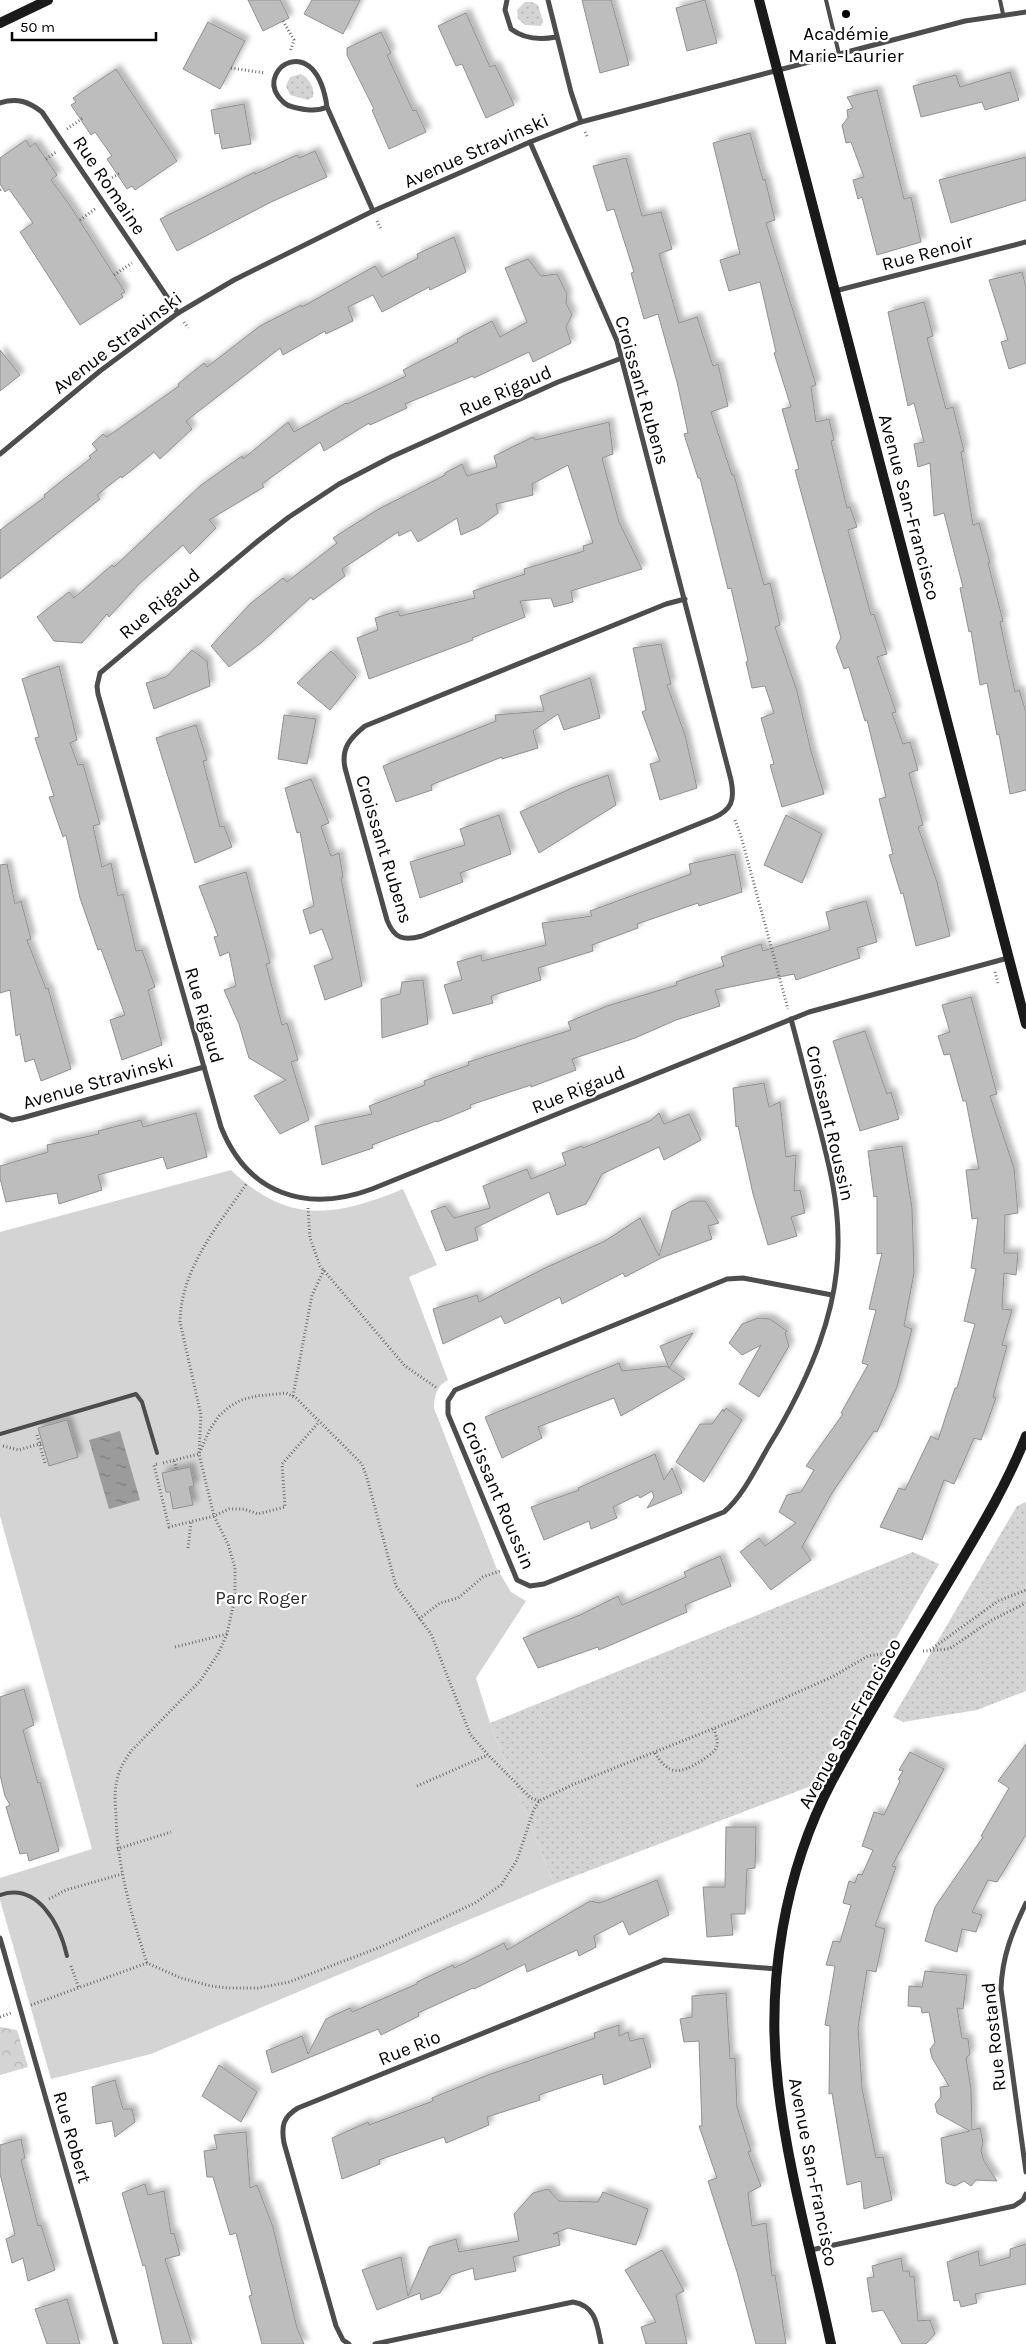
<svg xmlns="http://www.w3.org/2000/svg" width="1026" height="2344" font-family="Karla,sans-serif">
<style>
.grass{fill:url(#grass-dots)}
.forest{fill:url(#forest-crowns)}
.green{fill:#d4d4d4}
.water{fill:url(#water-ripples)}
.building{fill:#bdbdbd;stroke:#919191;filter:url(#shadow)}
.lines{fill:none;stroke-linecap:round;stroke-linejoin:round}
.path{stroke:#6f6f6f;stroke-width:3;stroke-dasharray:1 2.5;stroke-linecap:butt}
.lane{stroke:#4d4d4d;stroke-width:4}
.street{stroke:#4d4d4d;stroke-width:5}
.secondary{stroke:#1a1a1a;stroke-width:10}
.poi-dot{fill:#000;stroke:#fff;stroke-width:2}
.labels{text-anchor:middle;stroke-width:4.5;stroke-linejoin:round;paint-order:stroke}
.poi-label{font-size:19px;fill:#000;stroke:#fff}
.street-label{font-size:19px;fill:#000;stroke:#fff}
.park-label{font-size:19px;fill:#2b2b2b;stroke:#fff}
</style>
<defs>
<pattern id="grass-dots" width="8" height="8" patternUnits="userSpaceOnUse" patternTransform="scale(1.25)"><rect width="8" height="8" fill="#d4d4d4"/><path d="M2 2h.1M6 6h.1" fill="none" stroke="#b4b4b4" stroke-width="1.8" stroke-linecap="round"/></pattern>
<pattern id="forest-crowns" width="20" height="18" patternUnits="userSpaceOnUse" patternTransform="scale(1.25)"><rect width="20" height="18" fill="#d4d4d4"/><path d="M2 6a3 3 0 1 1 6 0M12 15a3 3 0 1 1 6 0" fill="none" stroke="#b4b4b4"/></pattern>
<pattern id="water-ripples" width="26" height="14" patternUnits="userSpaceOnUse" patternTransform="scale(1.25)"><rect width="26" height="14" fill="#9b9b9b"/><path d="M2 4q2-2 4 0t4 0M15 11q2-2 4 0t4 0" fill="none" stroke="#7c7c7c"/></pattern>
<filter id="shadow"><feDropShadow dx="4.5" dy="-4.5" stdDeviation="2.5" flood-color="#0004"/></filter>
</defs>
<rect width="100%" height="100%" fill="#fff"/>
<g class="grass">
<polygon points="525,2 532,2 538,5 543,21 541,26 525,25 518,19 517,10"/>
<path d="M301 74C309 78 315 88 313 97L308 100 290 95 286 86 290 77Z"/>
<polygon points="1026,1502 1026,1691 977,1710 903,1722 893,1717 1017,1506"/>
<polygon points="913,1552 939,1564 811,1786 554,1884 490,1723"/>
</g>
<polygon class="forest" points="0,2027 17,2030 28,2067 0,2075"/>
<path class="green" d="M231 1170C288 1225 335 1217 403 1189L437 1265 409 1277 448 1380C437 1385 434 1396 434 1408L496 1567 511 1592 526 1601 476 1678 490 1723 554 1884 151 2054 51 2079 0 1900V1878L92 1849 0 1516V1232Z"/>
<polygon class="water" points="120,1431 140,1500 109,1509 89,1440"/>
<g class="building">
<polygon points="248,0 280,0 289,18 263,31"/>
<polygon points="312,0 360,0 343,34 304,14"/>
<polygon points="582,0 611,0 629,65 600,73"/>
<polygon points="705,0 717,43 687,51 676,8"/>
<polygon points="466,13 490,67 495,65 514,105 486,118 462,64 456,66 438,26"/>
<polygon points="208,22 245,41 220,89 183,69"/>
<polygon points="381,32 391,53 387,55 413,111 416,110 426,132 389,149 372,110 374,109 347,55 347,48"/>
<polygon points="116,69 177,161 135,190 132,186 127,189 107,159 112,156 95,132 91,135 71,105 76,102 73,98"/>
<polygon points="1010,72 1019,100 985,110 982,102 921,117 913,86 956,75 960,87"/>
<polygon points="877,90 904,199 911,197 921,242 877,255 862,197 858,199 853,180 864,177 851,142 846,143 842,125 848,118 847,110 853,108 847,97"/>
<polygon points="244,104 251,144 222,149 219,133 215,134 211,110"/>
<polygon points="750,133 763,180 765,179 775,220 766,223 816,385 811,387 816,422 829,419 834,440 831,441 847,508 850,507 857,527 848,530 871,615 874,614 887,654 877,657 896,712 892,713 903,744 910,742 918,770 909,773 923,825 918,827 937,882 950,936 916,946 903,893 901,894 889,855 893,854 879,799 886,797 867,720 865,721 849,667 844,669 836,647 841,638 795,470 799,469 782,409 791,407 774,353 776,352 760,282 729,291 720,260 740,254 713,143"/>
<polygon points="26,140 30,147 35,143 57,175 51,180 69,204 125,292 121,294 123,297 80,325 20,232 33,223 9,189 5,192 0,184 0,158"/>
<polygon points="315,151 327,177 271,202 177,251 160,219 255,172 255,174 297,155 299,158"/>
<polygon points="1026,157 1026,200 951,223 939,180"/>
<polygon points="626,158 642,216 661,212 672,249 659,254 679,323 697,317 713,366 718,364 728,406 711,412 732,475 734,475 764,585 770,583 780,625 775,627 797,691 811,751 824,794 782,807 770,765 774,764 761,718 774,713 765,686 752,688 746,662 748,661 731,588 728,589 700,478 698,478 684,434 688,433 677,382 658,314 644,319 631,273 634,272 614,209 607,211 593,166"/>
<polygon points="454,237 466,272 430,290 429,287 382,312 373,295 348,307 353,321 326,334 325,331 283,355 280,348 186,421 192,429 160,459 154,452 122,478 121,476 97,495 100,499 0,579 0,530 45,497 44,495 91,458 89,456 97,450 92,444 103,434 107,437 179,386 178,384 204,363 207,367 260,326 301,305 302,307 375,266 382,277 418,258 417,254"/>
<polygon points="528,259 541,276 557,274 567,294 566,303 572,315 566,327 571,343 533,362 529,352 474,378 473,376 405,404 407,408 370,425 369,423 324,451 320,442 262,484 264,487 209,520 216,528 190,554 183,545 139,584 109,617 107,614 82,643 54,641 37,617 69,592 74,598 112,565 114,567 200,486 242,456 243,459 288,422 294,432 346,403 347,404 406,376 403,370 458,342 457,339 492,321 500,337 527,322 505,268"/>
<polygon points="1022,272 1026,287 1026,363 1009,369 1001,342 1008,340 989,280"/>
<polygon points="924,302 933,336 927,338 946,409 953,407 964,451 961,452 973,525 979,523 990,563 988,563 1003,621 1000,622 1015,692 1019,690 1026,712 1026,790 1010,794 999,734 997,735 987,683 980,685 971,631 969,632 960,588 963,587 944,513 934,516 930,463 918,467 914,444 924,442 914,403 908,406 888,312"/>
<polygon points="0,350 20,375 0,391"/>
<polygon points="609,422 613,454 602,458 619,522 642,569 571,591 573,602 554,607 551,598 520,601 525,617 472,638 473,640 369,679 357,638 378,630 375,618 398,611 400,616 475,598 473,591 525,574 524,569 584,551 583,546 593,543 568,465 532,484 533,495 496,504 498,513 479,527 461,535 457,518 418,542 411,530 399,536 398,532 342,569 345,576 313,600 311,597 261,643 229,667 211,646 250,604 283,578 287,582 337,543 333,538 377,510 445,475 445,473 462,464 467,476 497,467 494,456 533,437 535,440"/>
<polygon points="661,644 671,684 667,685 685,735 697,788 660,800 650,764 660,761 642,712 646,710 633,648"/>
<polygon points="192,650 207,661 210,686 154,709 146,683 166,677"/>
<polygon points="331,651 356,677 330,710 297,683"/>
<polygon points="59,666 77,740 70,743 78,765 83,764 100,824 93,826 102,867 111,863 118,896 123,894 136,951 142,950 155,987 148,990 162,1045 122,1060 110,1020 125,1015 101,949 98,950 80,898 66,835 63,837 49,797 54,796 35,738 39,737 22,679"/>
<polygon points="590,678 600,718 564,730 558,714 533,731 538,748 502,759 502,757 431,785 432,790 396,802 383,766 496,721 495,715 544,711 540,696"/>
<polygon points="284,715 316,719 307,764 278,759"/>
<polygon points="196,725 207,760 203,761 220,827 224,826 232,847 195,863 156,738"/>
<polygon points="608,775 616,805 539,853 520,812 572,788"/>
<polygon points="311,779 329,823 321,826 331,856 339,853 343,877 341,878 362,986 325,1000 314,966 333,959 322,929 310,934 303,910 314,906 300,832 297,833 285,788"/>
<polygon points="499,815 511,854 460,873 463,882 420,898 410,862 465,845 460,829"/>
<polygon points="786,815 822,834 802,883 764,865"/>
<polygon points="735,854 742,892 699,906 698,903 637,924 638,928 592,945 593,951 538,968 541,980 491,996 493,1003 453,1014 444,985 462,980 457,962 481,955 482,961 546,945 542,923 592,916 590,911 691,874 689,864"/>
<polygon points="7,864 15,904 21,901 31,939 27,940 46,989 48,988 71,1069 41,1081 34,1059 25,1062 20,1034 16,1036 10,990 0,993 0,865"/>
<polygon points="246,872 270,963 266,964 282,1025 287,1023 298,1060 291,1062 309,1120 280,1134 254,1096 286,1080 249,1058 239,1024 224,990 236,986 229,952 220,956 214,937 218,936 199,886"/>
<polygon points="866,901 877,942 857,948 860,958 796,980 794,974 715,990 720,1006 676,1020 635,1038 572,1059 576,1070 531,1087 531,1085 470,1105 471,1108 437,1122 436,1121 372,1145 373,1148 322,1165 315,1126 372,1114 369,1106 425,1085 424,1081 469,1065 468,1062 571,1030 568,1022 607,1006 677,985 676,982 724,966 721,957 761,944 763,951 830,930 826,912"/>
<polygon points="423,980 428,1024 382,1038 381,999 400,994 402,982"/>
<polygon points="971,997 997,1094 990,1096 1014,1168 1018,1213 1005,1215 1004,1253 1018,1253 1016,1275 1004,1273 1002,1309 1012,1310 1002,1345 1007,1346 993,1397 996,1398 981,1440 974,1438 954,1484 944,1480 922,1540 880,1527 899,1488 905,1490 931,1436 938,1440 955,1388 957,1388 975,1324 964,1321 976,1269 971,1268 978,1218 972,1219 966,1170 979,1169 966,1101 963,1101 950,1054 944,1055 938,1036 950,1032 942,1005"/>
<polygon points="865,1031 887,1094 891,1092 899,1119 860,1131 833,1041"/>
<polygon points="764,1083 769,1107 780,1102 786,1157 796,1155 794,1191 800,1190 805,1213 791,1217 797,1236 768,1245 753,1194 738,1126 736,1127 733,1088"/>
<polygon points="196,1113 207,1157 167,1169 163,1157 98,1175 102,1190 59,1204 57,1193 6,1202 0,1178 0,1166 48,1152 47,1145 99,1134 98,1131 141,1120 143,1127"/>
<polygon points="659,1113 664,1124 689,1114 701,1140 664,1160 659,1147 602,1174 586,1204 557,1215 549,1192 475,1228 478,1240 446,1251 431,1211 445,1206 454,1218 490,1208 483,1186 527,1169 531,1179 566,1165 562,1153 582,1146 583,1148 650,1121"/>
<polygon points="902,1146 912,1208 914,1273 904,1326 912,1329 897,1387 877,1432 874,1431 832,1493 802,1547 811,1560 771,1590 740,1552 759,1538 765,1546 796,1523 779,1512 787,1495 801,1492 814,1470 806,1466 843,1414 841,1413 868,1365 862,1363 876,1310 869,1309 882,1253 877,1254 877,1196 874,1197 868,1151"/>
<polygon points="691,1201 705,1201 719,1223 708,1226 712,1239 661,1258 625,1277 623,1273 562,1304 560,1297 505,1324 501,1316 443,1344 433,1309 477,1295 479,1302 545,1268 605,1241 640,1218 659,1256 672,1211"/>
<polygon points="758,1318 770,1319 787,1331 785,1333 789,1346 759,1397 739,1384 761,1345 742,1355 729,1343 742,1324"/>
<polygon points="693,1333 669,1368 660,1346"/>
<polygon points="619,1363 622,1371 666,1366 685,1379 621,1416 614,1398 538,1427 542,1438 502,1458 485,1417"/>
<polygon points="726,1408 742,1420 704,1482 676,1462 700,1424 712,1424 723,1409 724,1412"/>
<polygon points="67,1420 78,1457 49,1466 38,1428"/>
<polygon points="655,1454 664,1480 672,1468 682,1493 647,1508 654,1497 652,1491 640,1498 638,1495 613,1507 617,1518 591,1529 589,1521 544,1540 531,1507 579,1490 578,1488"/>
<polygon points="190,1467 194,1486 189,1487 193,1505 173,1509 170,1492 166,1492 162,1473"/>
<polygon points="720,1556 731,1586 685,1605 687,1612 650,1628 599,1650 598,1647 538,1668 523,1638 580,1615 618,1596 622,1605 652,1592 686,1577 684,1572"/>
<polygon points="24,1689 34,1725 23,1730 38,1783 40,1782 59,1851 29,1861 27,1853 20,1854 6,1807 10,1805 5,1796 0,1775 0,1697"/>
<polygon points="1026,1744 1026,1834 997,1882 988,1880 972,1912 982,1915 976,1932 962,1929 957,1952 925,1941 935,1907 983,1837 981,1836 1009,1788 998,1781"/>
<polygon points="910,1752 944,1769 892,1866 896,1867 875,1926 885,1929 876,1972 867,1970 858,2028 862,2088 876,2158 883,2157 892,2200 864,2209 861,2181 847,2185 832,2093 829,2094 830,2026 825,2025 835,1966 826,1965 833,1941 840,1942 851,1905 843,1903 849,1881 855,1883 858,1874 862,1875 873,1850 862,1846 874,1812 884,1815 900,1781 898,1779 903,1771 899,1770"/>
<polygon points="726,1827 756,1827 755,1868 747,1869 745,1914 731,1914 733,1935 707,1937 703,1887 725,1887"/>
<polygon points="657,1880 669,1915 629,1935 623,1921 594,1936 596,1947 579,1956 577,1950 527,1972 525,1964 474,1989 473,1988 418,2013 419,2016 381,2035 378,2029 272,2073 266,2051 302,2036 308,2054 326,2019 350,2008 352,2012 417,1984 417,1982 453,1965 454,1968 504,1943 507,1950 590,1901 600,1903"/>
<polygon points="925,1971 967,1975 963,2009 957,2008 962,2038 968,2039 969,2047 970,2054 966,2058 971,2089 972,2130 980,2128 983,2143 981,2151 984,2161 997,2181 976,2180 971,2186 964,2181 955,2186 946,2183 941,2138 970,2131 937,2113 935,2104 941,2097 940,2087 949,2086 932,2058 930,2049 935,2043 929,2012 922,2013 921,2007 908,2006 909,1986 922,1987"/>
<polygon points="726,1993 730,2059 735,2058 737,2107 751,2151 748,2152 761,2186 748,2193 752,2226 766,2223 772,2276 775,2275 786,2344 756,2344 737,2272 708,2181 717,2178 699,2126 702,2126 699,2041 684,2042 680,2019 692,2017 692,1996"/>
<polygon points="619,2025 619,2036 628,2032 630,2041 643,2038 651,2067 604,2085 602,2074 539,2095 540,2100 487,2117 489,2125 446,2143 444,2137 379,2160 380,2164 342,2179 332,2138 368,2122 369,2125 433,2101 432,2098 488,2075 595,2038 594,2033"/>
<polygon points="219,2065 257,2092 241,2122 202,2096"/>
<polygon points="115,2080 123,2109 132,2109 135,2122 115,2137 112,2121 96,2124 92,2087"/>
<polygon points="246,2132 250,2188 257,2185 273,2227 297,2328 304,2344 262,2344 249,2296 252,2295 236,2233 230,2235 213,2177 207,2177 204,2151 217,2149 214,2135"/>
<polygon points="21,2139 25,2158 21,2160 31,2198 38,2226 41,2225 55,2270 28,2281 23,2258 12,2263 6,2239 15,2235 0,2174 0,2145"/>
<polygon points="145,2184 148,2195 164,2191 171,2234 174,2233 180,2255 165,2259 192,2344 163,2344 145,2265 143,2266 122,2193"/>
<polygon points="548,2189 559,2201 598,2202 603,2192 648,2209 636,2245 568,2228 553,2234 558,2233 560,2245 513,2257 516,2271 475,2280 473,2268 451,2275 440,2293 421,2300 420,2293 377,2310 362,2270 401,2257 408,2296 429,2247 456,2239 459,2252 519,2241 514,2214 533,2193"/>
<polygon points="1026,2244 1026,2284 975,2294 977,2303 961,2307 959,2300 954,2301 947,2262 978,2251 980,2266 1010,2257 1010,2249"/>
<polygon points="662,2250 684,2291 676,2295 687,2344 646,2344 641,2327 656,2322 625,2270"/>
<polygon points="901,2258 903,2271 909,2271 910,2277 914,2276 918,2321 930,2320 935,2334 926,2344 902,2344 883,2310 872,2312 867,2278 874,2277 872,2266"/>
<polygon points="67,2299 80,2344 47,2344 35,2309"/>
</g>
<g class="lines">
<g class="path">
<polyline points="283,21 294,40 290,52"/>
<polyline points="231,68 265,73"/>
<polyline points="67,129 83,118"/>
<polyline points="585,132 588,138"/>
<polyline points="46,159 56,152"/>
<polyline points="103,183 120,173"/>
<polyline points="0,190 3,188"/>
<polyline points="80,220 95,209"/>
<polyline points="377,221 381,229"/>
<polyline points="114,275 132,263"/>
<polyline points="184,322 188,328"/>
<polyline points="735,820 741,836 788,1009"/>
<polyline points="995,972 998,983"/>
<polyline points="308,1208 310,1238 320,1266 405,1366 437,1388"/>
<polyline points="293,1396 312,1295 324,1270"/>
<polyline points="37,1435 45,1463"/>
<polyline points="3,1446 19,1450 42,1443"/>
<polyline points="174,1461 177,1470"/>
<path d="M163 1463 199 1454 201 1415 180 1322C181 1268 218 1226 247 1183"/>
<polyline points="157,1464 154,1465 169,1527 214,1516 229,1509 244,1509 258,1514 285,1507 282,1464 319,1422"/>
<polyline points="188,1548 191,1522"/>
<polyline points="419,1619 440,1603 458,1598 483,1577 500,1571"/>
<polyline points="175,1647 227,1634"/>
<polyline points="930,1650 998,1601 1026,1590"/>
<polyline points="923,1651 949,1649 992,1620 1026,1603"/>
<path d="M655 1753C669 1776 680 1774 701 1761 706 1757 713 1754 716 1748 719 1743 716 1735 714 1729"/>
<polyline points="417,1786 488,1755"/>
<polyline points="117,1849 171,1832"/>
<polyline points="49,1899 66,1890 122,1874"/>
<path d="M147 1963C131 1914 117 1866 116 1814 115 1802 114 1789 118 1776 121 1766 126 1758 132 1750L200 1681 218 1654 227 1634 235 1597V1568L228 1544 214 1516 199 1454 210 1429 219 1416 229 1407 241 1400 257 1396 286 1393 296 1398 362 1464 367 1478 396 1586 431 1634 470 1734 488 1755 531 1798 539 1801"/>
<polyline points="71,1966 79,1988"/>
<polyline points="31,2005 147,1963 181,1978 211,1986 227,1988 258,1988 289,1982 383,1946 475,1903 501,1885 517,1860 534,1809 539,1801 572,1785 735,1720 832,1677 868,1656 889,1653"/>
<polyline points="0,2017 11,2013"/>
</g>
<g class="lane">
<polyline points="826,0 839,54"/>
<polyline points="1000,0 1003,14"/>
<polyline points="0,1434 136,1394 142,1402 157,1453"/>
<path d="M0 1895C38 1882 60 1925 67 1956"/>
</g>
<g class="street">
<path d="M507 0 505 10 511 29C524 39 540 40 556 37"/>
<polyline points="548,0 571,92 581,122"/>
<path d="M0 103C17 97 29 102 42 112L178 313"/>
<path d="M327 107C316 112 305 110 293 107 286 106 282 101 278 96 258 68 316 30 327 107L373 211"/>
<path d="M530 142 617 341 731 780C735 800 732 810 713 818L422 936C404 941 394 939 387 920L345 768C341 748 350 738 365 726L666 604 685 599"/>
<polyline points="835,291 1026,242"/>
<path d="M622 358 558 382 391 457 339 484 289 517 259 540 100 673 97 686 98 694 221 1127C248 1195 307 1213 372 1189L809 1012 1008 958"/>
<polyline points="0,454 100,371 178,313 234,280 373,211 530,142 581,122 965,21 1026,12"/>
<path d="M791 1019C800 1052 808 1085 817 1118 828 1160 839 1201 838 1245 838 1312 809 1377 776 1434 761 1457 745 1495 724 1512L544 1584 530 1586 517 1580 448 1414V1401L455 1390 727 1279 743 1278 832 1295"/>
<polyline points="0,1115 12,1120 22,1118 204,1067"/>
<path d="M1026 1903C1012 1932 1002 1957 1001 1989L1026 2172"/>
<polyline points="0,1938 116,2344"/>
<polyline points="811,2250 1014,2206 1023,2200 1026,2194"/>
<path d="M349 2344 343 2340 336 2326 284 2143C281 2126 283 2117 298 2108L664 1960 777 1969"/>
<path d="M375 2344 573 2302C596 2306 597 2324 601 2344"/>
</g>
<g class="secondary">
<polyline points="759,0 1026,1024"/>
<polyline points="0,23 48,0"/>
<path d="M831 2344C813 2258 788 2172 778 2085 766 1984 784 1872 832 1781 871 1708 916 1637 958 1566 983 1524 1008 1482 1026 1436"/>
</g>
</g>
<circle class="poi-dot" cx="846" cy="14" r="5"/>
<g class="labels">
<g class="poi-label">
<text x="846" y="40">Académie<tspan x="846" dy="22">Marie-Laurier</tspan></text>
</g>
<g class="street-label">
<text transform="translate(476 150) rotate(-24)" y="7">Avenue Stravinski</text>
<text transform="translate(110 185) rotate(56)" y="7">Rue Romaine</text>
<text transform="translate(927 252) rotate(-15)" y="7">Rue Renoir</text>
<text transform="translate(117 342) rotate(-37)" y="7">Avenue Stravinski</text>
<text transform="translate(505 390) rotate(-24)" y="7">Rue Rigaud</text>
<text transform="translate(643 390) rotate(74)" y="7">Croissant Rubens</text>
<text transform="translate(910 507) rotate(75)" y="7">Avenue San-Francisco</text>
<text transform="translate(159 603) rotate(-40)" y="7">Rue Rigaud</text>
<text transform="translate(385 849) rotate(73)" y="7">Croissant Rubens</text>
<text transform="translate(205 1015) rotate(74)" y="7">Rue Rigaud</text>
<text transform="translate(98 1081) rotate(-16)" y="7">Avenue Stravinski</text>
<text transform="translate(578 1089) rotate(-22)" y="7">Rue Rigaud</text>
<text transform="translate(831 1123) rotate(77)" y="7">Croissant Roussin</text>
<text transform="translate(499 1495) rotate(67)" y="7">Croissant Roussin</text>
<text transform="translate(849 1723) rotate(-61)" y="7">Avenue San-Francisco</text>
<text transform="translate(993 2037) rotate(-96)" y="7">Rue Rostand</text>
<text transform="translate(409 2047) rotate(-22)" y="7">Rue Rio</text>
<text transform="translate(73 2137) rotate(74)" y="7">Rue Robert</text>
<text transform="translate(814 2172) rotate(79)" y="7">Avenue San-Francisco</text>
</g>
<g class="park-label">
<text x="261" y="1604">Parc Roger</text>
</g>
</g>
<path d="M12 32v8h144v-8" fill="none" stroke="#000000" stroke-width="2.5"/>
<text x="20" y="32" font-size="15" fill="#000000" stroke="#ffffff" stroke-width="4" paint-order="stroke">50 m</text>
</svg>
